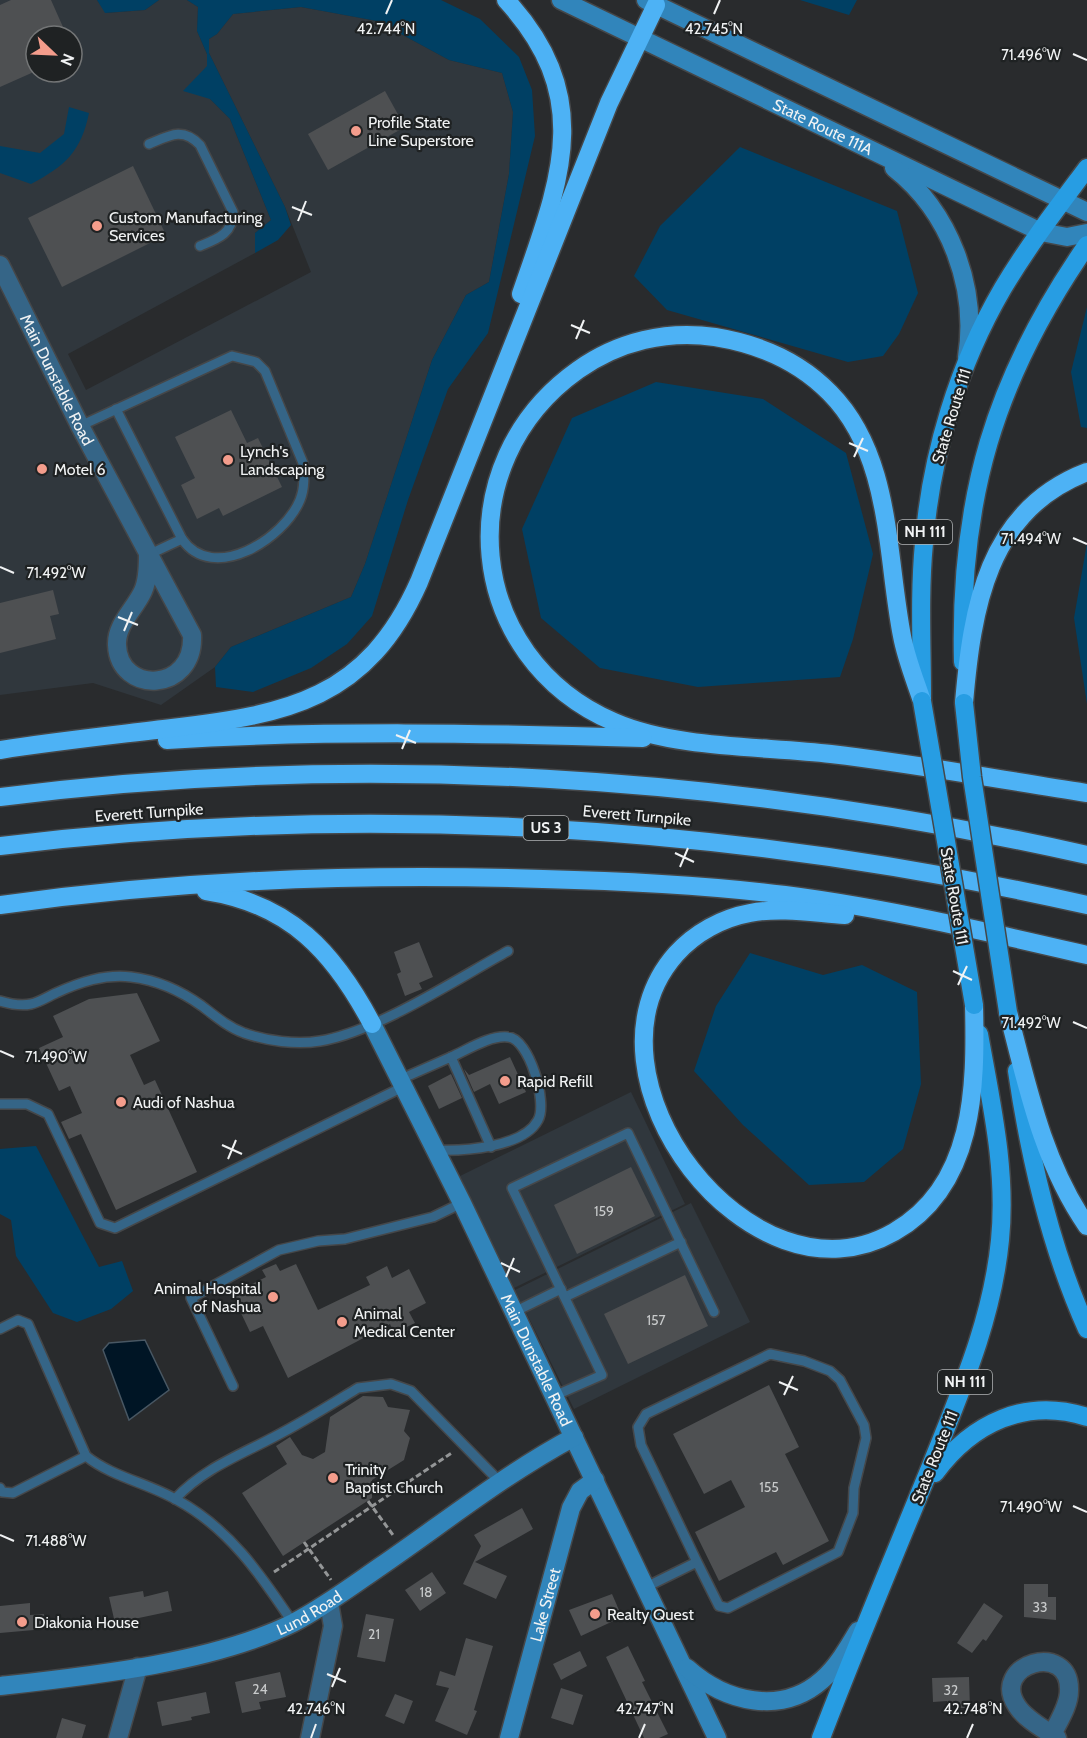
<svg xmlns="http://www.w3.org/2000/svg" width="1087" height="1738" font-family="Cabin,sans-serif">
<style>
.built{fill:#30373d;fill-rule:evenodd}
.green{fill:#004064}
.water{fill:#001525;stroke:#485763;stroke-width:1.5}
.building{fill:#4e5052}
.lines{fill:none;stroke-linecap:round;stroke-linejoin:round}
.lane-casing{stroke:#454749;stroke-width:12}
.street-casing{stroke:#454749;stroke-width:21}
.secondary-casing{stroke:#454749;stroke-width:21}
.primary-casing{stroke:#454749;stroke-width:21}
.highway-casing{stroke:#454749;stroke-width:21}
.path{stroke:#949697;stroke-width:3;stroke-dasharray:6 3;stroke-linecap:butt}
.lane{stroke:#356587;stroke-width:9}
.street{stroke:#356587;stroke-width:18}
.secondary{stroke:#3185bb;stroke-width:18}
.primary{stroke:#279de3;stroke-width:18}
.highway{stroke:#4db2f5;stroke-width:18}
.primary-bridge-casing{stroke:#454749;stroke-width:21;stroke-linecap:butt}
.primary-bridge{stroke:#279de3;stroke-width:18}
.ticks{fill:none;stroke:#f0f2f3;stroke-width:2}
.poi-dot{fill:#f49d8c;stroke:#1f2223;stroke-width:2}
.labels{text-anchor:middle;stroke-width:4.5;stroke-linejoin:round;paint-order:stroke}
.number-label{font-size:14px;fill:#c8cacb}
.shield{fill:#1f2223;stroke:#b1b4b5;stroke-width:1.5}
.shield-label{font-size:15px;font-weight:bold;fill:#f0f2f3}
.poi-label{font-size:16px;fill:#f0f2f3;stroke:#1f2223;text-anchor:start}
.street-label{font-size:16px;fill:#f0f2f3;stroke:#1f2223}
.ticks-label{font-size:15px;text-anchor:middle;fill:#f0f2f3;stroke:#1f2223;stroke-width:4.5;stroke-linejoin:round;paint-order:stroke}
</style>
<rect width="100%" height="100%" fill="#292b2d"/>
<g class="built">
<path d="M0 0H97L106 13 145 10 159 0H187L198 7 197 31 207 54 210 99 230 119 271 220 255 233V253L68 354 86 390 311 272 285 207 209 53V39L217 34 233 14 301 7 377 21 449 60 502 73 513 112 509 174 489 282 466 295 432 360 365 564 351 597 231 647 215 667 161 705 93 683 0 695ZM36 36H72V72H36Z"/>
<polygon points="631,1092 685,1204 514,1288 460,1176"/>
<polygon points="691,1203 750,1322 574,1409 515,1290"/>
</g>
<g class="green">
<polygon points="97,0 159,0 145,10 105,13"/>
<polygon points="187,0 441,0 480,19 519,57 532,90 535,136 488,333 448,389 408,500 372,616 347,644 311,668 253,692 216,687 215,667 231,647 351,597 365,564 432,360 466,295 489,282 509,174 513,112 502,73 449,60 377,21 301,7 233,14 217,34 209,39 209,53 285,207 291,225 278,240 255,253 255,233 271,220 230,119 210,99 183,91 207,66 207,54 197,31 198,7"/>
<polygon points="800,0 857,0 849,15"/>
<path d="M69 107 89 113C81 152 65 166 31 184L0 173V146L40 153 64 134Z"/>
<polygon points="740,147 897,211 918,293 899,334 883,356 848,362 667,310 634,276 660,226"/>
<polygon points="1087,307 1087,428 1081,427 1071,372"/>
<polygon points="656,382 763,399 846,453 873,554 853,639 840,677 698,687 600,668 541,618 522,529 572,418"/>
<polygon points="1087,543 1087,704 1074,618"/>
<polygon points="750,953 823,975 862,965 917,992 921,1084 903,1149 864,1182 809,1185 743,1125 694,1071 716,1006"/>
<polygon points="36,1146 99,1267 122,1261 133,1291 111,1309 77,1322 53,1313 16,1256 11,1220 0,1214 0,1149"/>
</g>
<polygon class="water" points="145,1340 169,1390 129,1420 103,1350 109,1343"/>
<g class="building">
<polygon points="11,0 51,0 67,36 36,36 36,71 0,87 0,5"/>
<polygon points="385,91 405,127 328,170 308,134"/>
<polygon points="133,166 166,235 62,287 28,218"/>
<polygon points="231,410 247,443 258,438 282,487 223,516 219,508 197,519 181,485 195,478 175,437"/>
<polygon points="53,590 59,614 50,616 56,639 0,653 0,603"/>
<polygon points="419,942 433,977 419,983 422,989 405,996 397,974 401,972 394,952"/>
<polygon points="137,993 160,1041 130,1055 144,1085 155,1080 197,1172 116,1210 81,1134 69,1139 61,1122 82,1113 70,1086 59,1091 39,1048 63,1037 53,1016 89,999"/>
<polygon points="510,1057 526,1092 499,1104 490,1084 474,1092 464,1069 469,1075"/>
<polygon points="451,1074 462,1098 439,1109 428,1086"/>
<polygon points="631,1167 655,1216 577,1254 554,1205"/>
<polygon points="276,1264 280,1271 296,1264 318,1310 370,1285 366,1277 387,1266 392,1278 409,1269 426,1303 409,1312 415,1323 394,1333 390,1324 288,1378 263,1326 250,1332 232,1294 266,1277 262,1270"/>
<polygon points="685,1275 708,1326 628,1364 604,1314"/>
<polygon points="769,1385 799,1447 785,1454 829,1541 783,1565 776,1552 719,1581 695,1532 745,1507 731,1480 704,1494 673,1434"/>
<polygon points="363,1396 383,1397 388,1407 410,1410 404,1431 410,1438 404,1460 372,1480 372,1498 283,1556 242,1493 287,1464 276,1446 290,1437 302,1455 313,1459 325,1452 330,1417"/>
<polygon points="522,1508 533,1529 475,1562 507,1576 496,1599 463,1584 481,1546 474,1535"/>
<polygon points="432,1572 446,1593 420,1611 405,1590"/>
<polygon points="1024,1584 1048,1584 1048,1597 1056,1597 1056,1620 1024,1617"/>
<polygon points="143,1591 144,1597 168,1591 172,1611 115,1623 109,1597"/>
<polygon points="612,1594 622,1617 581,1636 569,1610"/>
<polygon points="30,1603 30,1615 44,1614 45,1629 0,1633 0,1606"/>
<polygon points="984,1603 1003,1616 986,1641 983,1639 972,1653 957,1643"/>
<polygon points="366,1614 394,1619 385,1662 357,1657"/>
<polygon points="466,1638 493,1646 474,1710 477,1711 467,1735 435,1721 449,1688 436,1685 440,1671 455,1676"/>
<polygon points="628,1646 645,1681 642,1682 668,1734 659,1738 644,1738 606,1657"/>
<polygon points="580,1651 587,1666 561,1680 553,1664"/>
<polygon points="280,1672 286,1697 259,1702 261,1709 242,1713 235,1682"/>
<polygon points="969,1677 970,1708 947,1708 947,1701 933,1702 932,1678"/>
<polygon points="561,1688 583,1695 573,1725 551,1718"/>
<polygon points="206,1692 210,1713 191,1717 192,1720 162,1726 157,1702"/>
<polygon points="395,1694 413,1701 404,1724 385,1716"/>
<polygon points="62,1718 86,1725 82,1738 56,1738"/>
</g>
<g class="lines">
<defs>
<g id="lane">
<path d="M149 144C170 135 183 127 200 145L233 212C233 234 217 239 200 246"/>
<polyline points="116,409 182,539"/>
<path d="M80 426 232 356 256 362 265 371 303 463C304 475 305 488 300 500 284 539 213 584 182 539L148 555"/>
<path d="M0 1001C10 1004 21 1006 31 1004 40 1002 49 996 56 993 80 982 104 974 131 977 157 980 181 991 202 1006 215 1016 228 1027 244 1033 267 1041 296 1045 320 1041 376 1032 457 979 508 951"/>
<polyline points="401,1079 451,1057 491,1147"/>
<polyline points="0,1104 27,1104 48,1114 100,1223 115,1228 405,1086"/>
<path d="M436 1150C463 1151 523 1148 538 1120 548 1103 529 1038 508 1037 490 1035 467 1050 451 1057"/>
<polyline points="565,1297 681,1242"/>
<polyline points="514,1312 561,1289"/>
<path d="M0 1329 18 1320 28 1324 86 1456C112 1477 148 1483 177 1500 229 1528 261 1575 293 1623"/>
<polyline points="233,1386 191,1298 279,1250 318,1241 345,1239 433,1217 462,1203"/>
<polyline points="554,1396 602,1375 512,1188 628,1133 714,1312"/>
<polyline points="0,1488 2,1492 13,1493 86,1456"/>
<path d="M175 1499C203 1469 238 1456 274 1437 303 1422 330 1405 358 1388L391 1384 411 1391 500 1482"/>
<polyline points="646,1587 697,1562 641,1445 638,1427 646,1414 770,1354 804,1361 830,1371 840,1380 864,1425 866,1438 854,1488 853,1513 838,1552 728,1608 719,1606 697,1562"/>
</g>
<g id="street">
<path id="s1" d="M0 265 80 426 192 635C195 693 119 695 117 645 116 624 135 609 143 591 148 580 148 567 148 555"/>
<path d="M1052 1735C1058 1722 1069 1706 1069 1691 1071 1640 989 1664 1017 1706 1025 1719 1044 1729 1057 1738"/>
<polyline points="118,1738 138,1667"/>
<polyline points="310,1738 333,1626 329,1603"/>
</g>
<g id="secondary">
<path id="s2" d="M561 0 1041 232 1067 237 1087 233"/>
<polyline points="646,0 1087,212"/>
<path d="M894 168C950 212 978 287 967 357"/>
<path id="s3" d="M372 1024 462 1203 717 1738"/>
<path d="M687 1668C725 1702 781 1716 822 1680 837 1667 848 1648 858 1631"/>
<path id="s4" d="M0 1686C89 1676 212 1663 293 1623 324 1607 352 1586 381 1566 445 1522 505 1474 574 1437"/>
<path id="s5" d="M509 1738 571 1508 580 1491 595 1480"/>
</g>
<g id="primary">
<path d="M963 662C959 499 994 379 1087 245"/>
<path d="M922 698C922 647 919 595 924 543 931 455 958 365 1003 288 1028 246 1058 207 1087 168"/>
<path d="M1017 1071C1030 1160 1050 1247 1087 1329"/>
<path d="M935 1473C972 1423 1026 1397 1087 1417"/>
<path d="M821 1738C855 1649 892 1561 928 1473 958 1397 992 1323 1000 1240 1007 1170 991 1102 979 1034"/>
</g>
<g id="highway">
<path d="M506 0C597 99 559 183 521 294"/>
<path d="M922 701C915 680 906 658 902 636 886 554 892 456 830 393 799 361 758 344 715 337 667 330 619 341 578 370 447 463 464 657 614 722 676 749 763 746 831 754 917 764 1002 780 1087 793"/>
<path d="M964 703C972 609 987 510 1087 472"/>
<path d="M167 740C327 730 483 733 643 738"/>
<path d="M0 750C57 741 115 735 172 728 288 714 367 699 419 582L609 103 656 5"/>
<path d="M0 797C361 751 732 775 1087 855"/>
<path d="M0 846C363 802 730 824 1087 905"/>
<path d="M206 891C290 904 334 952 372 1024"/>
<path d="M0 905C179 880 362 873 543 879 624 881 705 885 785 895 886 908 988 932 1087 955"/>
<path d="M845 915C814 913 781 907 750 913 722 918 695 933 676 954 569 1075 751 1314 894 1232 975 1186 976 1087 974 1005"/>
<path d="M1008 1012C1027 1085 1043 1163 1087 1226"/>
</g>
</defs>
<use href="#lane" class="lane-casing"/>
<use href="#street" class="street-casing"/>
<use href="#secondary" class="secondary-casing"/>
<use href="#primary" class="primary-casing"/>
<use href="#highway" class="highway-casing"/>
<g class="path">
<polyline points="368,1501 393,1535"/>
<polyline points="304,1542 331,1580"/>
<polyline points="274,1572 453,1452"/>
</g>
<use href="#lane" class="lane"/>
<use href="#street" class="street"/>
<use href="#secondary" class="secondary"/>
<use href="#primary" class="primary"/>
<use href="#highway" class="highway"/>
<defs>
<g id="primary-bridge">
<polyline points="922,701 974,1005"/>
<polyline points="964,703 972,777 1008,1012"/>
</g>
</defs>
<use href="#primary-bridge" class="primary-bridge-casing"/>
<use href="#primary-bridge" class="primary-bridge"/>
</g>
<path class="ticks" d="M386 14 392 0M714 14 720 0M1073 54 1087 60M292 207 312 215M298 221 306 201M571 325 590 333M576 339 584 320M849 443 868 451M854 457 863 438M1073 538 1087 544M0 567 14 573M118 617 138 625M124 631 132 612M396 735 416 743M402 749 410 730M675 853 694 862M680 867 688 848M953 971 972 980M958 985 967 966M1073 1022 1087 1028M0 1051 14 1057M222 1145 242 1154M228 1159 236 1140M501 1263 520 1272M506 1277 514 1258M779 1382 798 1390M784 1395 793 1376M1073 1506 1087 1512M0 1535 14 1541M327 1674 346 1682M332 1687 340 1668M311 1738 316 1724M639 1738 645 1724M967 1738 973 1724"/>
<g class="poi-dot">
<circle cx="356" cy="131" r="6"/>
<circle cx="97" cy="226" r="6"/>
<circle cx="228" cy="460" r="6"/>
<circle cx="42" cy="469" r="6"/>
<circle cx="505" cy="1081" r="6"/>
<circle cx="121" cy="1102" r="6"/>
<circle cx="273" cy="1297" r="6"/>
<circle cx="342" cy="1322" r="6"/>
<circle cx="333" cy="1478" r="6"/>
<circle cx="595" cy="1614" r="6"/>
<circle cx="22" cy="1622" r="6"/>
</g>
<g class="labels">
<g class="number-label">
<text x="604" y="1216">159</text>
<text x="656" y="1325">157</text>
<text x="769" y="1492">155</text>
<text x="426" y="1597">18</text>
<text x="1040" y="1612">33</text>
<text x="374" y="1639">21</text>
<text x="260" y="1694">24</text>
<text x="951" y="1695">32</text>
</g>
<g class="shield">
<rect x="898" y="520" width="54" height="24" rx="4.5"/>
<rect x="523.5" y="816" width="45" height="24" rx="4.5"/>
<rect x="938" y="1370" width="54" height="24" rx="4.5"/>
</g>
<g class="shield-label">
<text x="925" y="537">NH 111</text>
<text x="546" y="833">US 3</text>
<text x="965" y="1387">NH 111</text>
</g>
<g class="poi-label">
<text x="368" y="128">Profile State<tspan x="368" dy="18">Line Superstore</tspan></text>
<text x="109" y="223">Custom Manufacturing<tspan x="109" dy="18">Services</tspan></text>
<text x="240" y="457">Lynch's<tspan x="240" dy="18">Landscaping</tspan></text>
<text x="54" y="475">Motel 6</text>
<text x="517" y="1087">Rapid Refill</text>
<text x="133" y="1108">Audi of Nashua</text>
<text x="261" y="1294" text-anchor="end">Animal Hospital<tspan x="261" dy="18">of Nashua</tspan></text>
<text x="354" y="1319">Animal<tspan x="354" dy="18">Medical Center</tspan></text>
<text x="345" y="1475">Trinity<tspan x="345" dy="18">Baptist Church</tspan></text>
<text x="607" y="1620">Realty Quest</text>
<text x="34" y="1628">Diakonia House</text>
</g>
<g class="street-label">
<text dy="6" stroke="none"><textPath href="#s2" startOffset="291">State Route 111A</textPath></text>
<text dy="6" stroke="none"><textPath href="#s1" startOffset="128">Main Dunstable Road</textPath></text>
<text transform="translate(951 416) rotate(-73)" y="6">State Route 111</text>
<text transform="translate(149 812) rotate(-4)" y="6">Everett Turnpike</text>
<text transform="translate(637 815) rotate(5)" y="6">Everett Turnpike</text>
<text transform="translate(955 896) rotate(80)" y="6">State Route 111</text>
<text dy="6" stroke="none"><textPath href="#s3" startOffset="374">Main Dunstable Road</textPath></text>
<text transform="translate(934 1457) rotate(-68)" y="6">State Route 111</text>
<text dy="6" stroke="none"><textPath href="#s5" startOffset="138">Lake Street</textPath></text>
<text dy="6" stroke="none"><textPath href="#s4" startOffset="320">Lund Road</textPath></text>
</g>
</g>
<g class="ticks-label">
<text x="386" y="34">42.744°N</text>
<text x="714" y="34">42.745°N</text>
<text x="1031" y="60">71.496°W</text>
<text x="1031" y="544">71.494°W</text>
<text x="56" y="578">71.492°W</text>
<text x="1031" y="1028">71.492°W</text>
<text x="56" y="1062">71.490°W</text>
<text x="1031" y="1512">71.490°W</text>
<text x="56" y="1546">71.488°W</text>
<text x="316" y="1714">42.746°N</text>
<text x="645" y="1714">42.747°N</text>
<text x="973" y="1714">42.748°N</text>
</g>
<g transform="translate(54 54) rotate(113)"><circle r="28" fill="#1f2223" stroke="#737576" stroke-width="1.5"/>
<path d="M0-4.5L10 22L0 15L-10 22Z" fill="#f49d8c"/>
<text y="-9" font-size="16" font-weight="bold" text-anchor="middle" fill="#f0f2f3">N</text>
</g>
</svg>
